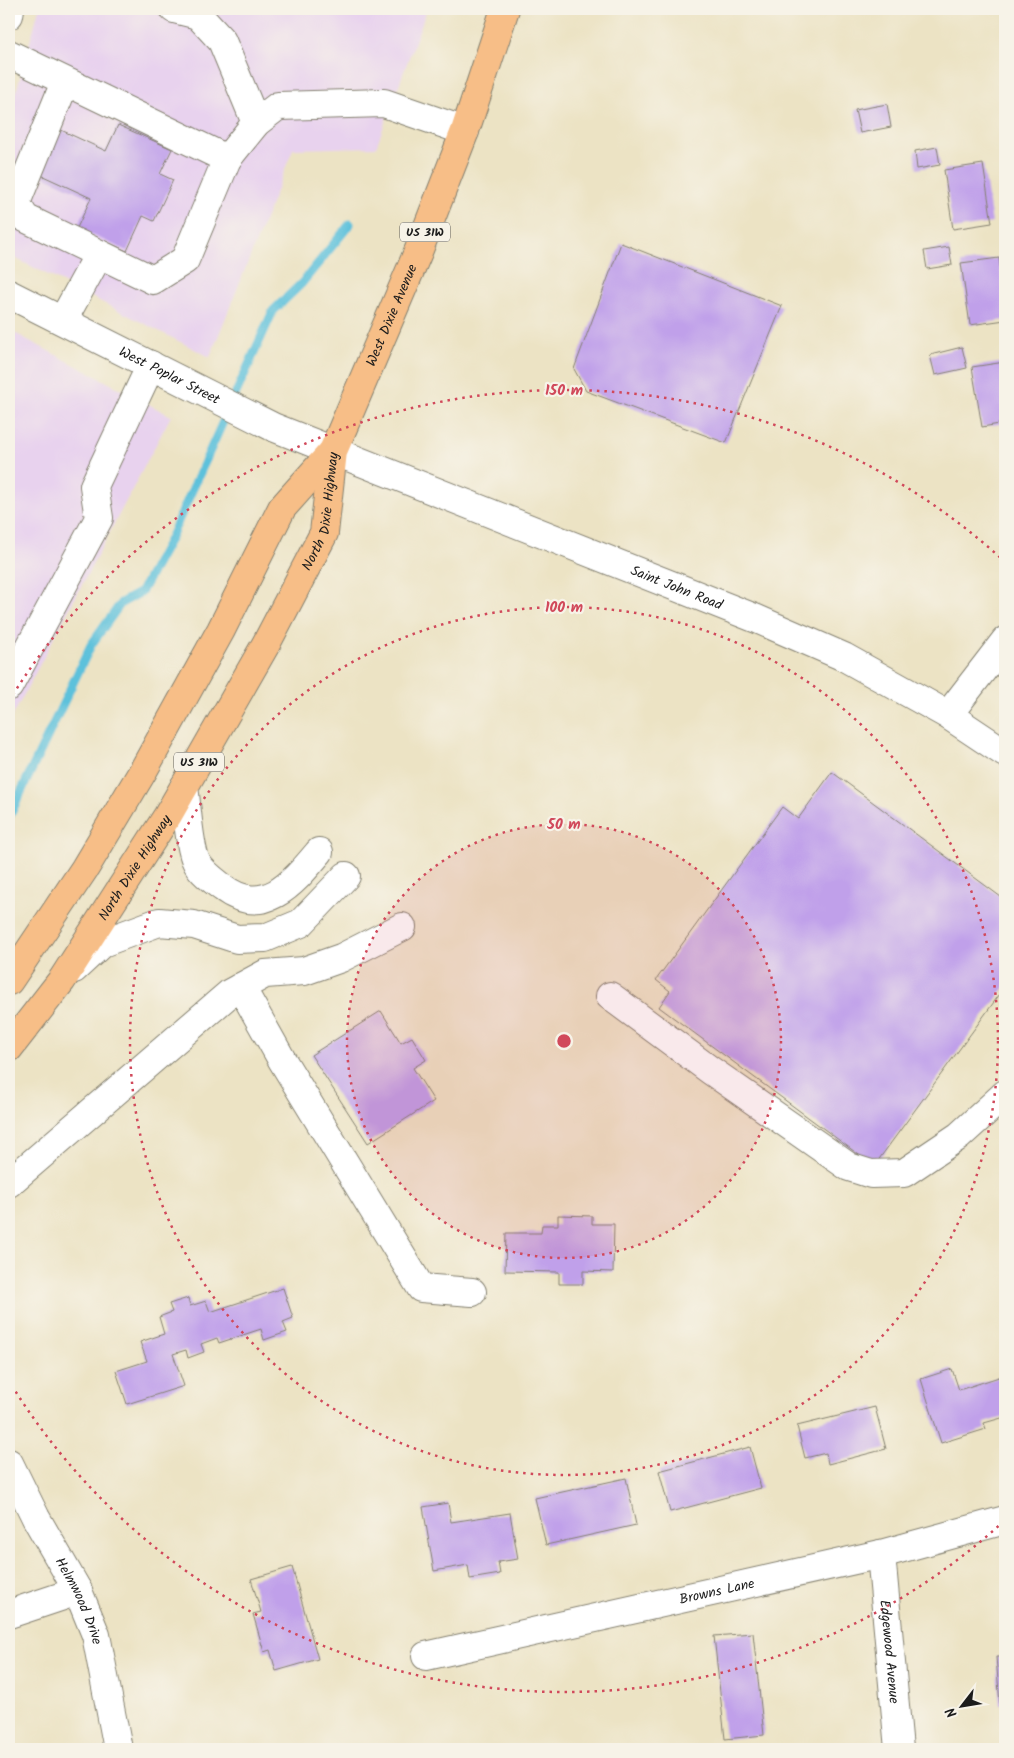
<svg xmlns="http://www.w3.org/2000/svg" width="1014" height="1758" font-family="Kalam,sans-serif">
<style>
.built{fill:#e8d2ee}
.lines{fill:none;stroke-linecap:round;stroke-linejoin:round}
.stream{stroke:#5dc1db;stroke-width:9}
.building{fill:#c0a0ea}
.minor-casing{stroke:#848070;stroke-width:30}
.major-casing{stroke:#848070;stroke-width:30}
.minor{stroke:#fff;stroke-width:28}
.major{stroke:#f7be87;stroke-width:28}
.ring{fill:none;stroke:#d1495b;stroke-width:2.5;stroke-dasharray:2.5 5}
.labels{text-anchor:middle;stroke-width:4.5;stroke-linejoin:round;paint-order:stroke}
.shield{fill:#f7f3e8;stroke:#5e5c59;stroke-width:1}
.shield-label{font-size:12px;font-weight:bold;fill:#1c1c1c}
.street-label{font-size:14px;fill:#1c1c1c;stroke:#f7f3e8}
.centre{fill:#d1495b;stroke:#f7f3e8;stroke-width:2.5}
.ring-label{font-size:15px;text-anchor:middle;font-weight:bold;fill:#d1495b;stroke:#f7f3e8;stroke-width:4.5;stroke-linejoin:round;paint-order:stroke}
</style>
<rect width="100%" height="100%" fill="#f7f3e8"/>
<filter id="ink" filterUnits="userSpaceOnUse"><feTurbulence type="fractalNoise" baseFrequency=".02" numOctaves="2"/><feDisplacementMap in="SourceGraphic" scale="10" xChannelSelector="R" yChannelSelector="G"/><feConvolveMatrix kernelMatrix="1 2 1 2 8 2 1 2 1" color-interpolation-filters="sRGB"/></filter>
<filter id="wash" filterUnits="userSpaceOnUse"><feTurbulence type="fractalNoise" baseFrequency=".0096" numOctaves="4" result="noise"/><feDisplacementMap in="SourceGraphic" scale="20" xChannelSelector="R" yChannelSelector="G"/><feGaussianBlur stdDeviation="1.12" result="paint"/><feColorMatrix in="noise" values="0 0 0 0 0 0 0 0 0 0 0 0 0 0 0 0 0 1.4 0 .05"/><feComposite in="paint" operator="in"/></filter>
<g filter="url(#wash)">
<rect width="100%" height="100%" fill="#ece3c4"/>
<g class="built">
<polygon points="39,9 427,9 376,147 293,149 210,357 9,255 9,118"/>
<polygon points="9,330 171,416 9,723"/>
</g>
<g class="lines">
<polyline class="stream" points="9,817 91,645 121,603 141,592 170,539 273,311 302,283 350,224"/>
</g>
<g id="blocks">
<g class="building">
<polygon points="887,104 891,127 860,133 855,110"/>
<polygon points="118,125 172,149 160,174 173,180 154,221 143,216 127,251 77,228 91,198 41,175 61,130 106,151"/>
<polygon points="937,147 940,165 917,169 915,151"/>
<polygon points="983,164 992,223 953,229 944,170"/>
<polygon points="621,243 782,306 726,443 586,391 574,369"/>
<polygon points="949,247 952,265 927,269 924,251"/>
<polygon points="999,258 1005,302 1005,320 970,325 961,263"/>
<polygon points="962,347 967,368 935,375 930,355"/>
<polygon points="1005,362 1005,423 982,427 972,367"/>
<polygon points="832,772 1005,900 1005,987 874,1166 659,1007 670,991 656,980 782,807 798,819"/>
<polygon points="381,1011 401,1043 412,1037 426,1060 413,1068 434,1101 368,1143 311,1055"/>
<polygon points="558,1215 592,1216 592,1224 614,1224 613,1272 583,1271 583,1284 559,1284 559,1272 505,1271 506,1233 541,1233 542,1225 558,1225"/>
<polygon points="283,1288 293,1318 283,1322 287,1332 264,1340 261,1329 219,1343 217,1338 201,1344 204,1352 188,1358 186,1350 173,1354 184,1386 127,1404 116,1371 147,1361 140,1342 164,1334 159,1317 172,1312 169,1304 188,1298 190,1306 206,1301 210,1312"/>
<polygon points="952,1369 959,1390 1005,1375 1005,1417 984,1423 986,1429 941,1443 921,1379"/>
<polygon points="875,1407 886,1449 828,1464 826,1453 805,1458 797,1426"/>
<polygon points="750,1447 761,1488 670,1512 659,1471"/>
<polygon points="626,1478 636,1525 546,1545 535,1498"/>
<polygon points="448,1503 451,1522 510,1513 518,1559 498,1562 500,1574 470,1579 468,1565 434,1571 423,1507"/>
<polygon points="292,1567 318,1659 276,1671 270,1650 264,1652 253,1614 261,1612 251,1579"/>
<polygon points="753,1633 764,1735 725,1739 714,1636"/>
<polygon points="1002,1634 1005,1634 1005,1655 1004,1655"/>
<polygon points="996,1657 1005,1657 1005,1704 1000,1704"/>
</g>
</g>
</g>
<g filter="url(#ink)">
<use href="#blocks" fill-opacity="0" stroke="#848070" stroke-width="1"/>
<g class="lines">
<defs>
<g id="minor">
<polyline points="174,9 198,15 222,41 256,123"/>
<polyline points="9,15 10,9"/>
<polyline points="9,54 227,159 185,260 153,280 25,218 16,203 65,82"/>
<polyline points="227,159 256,123 278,106 384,103 465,131"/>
<path id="s1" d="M9 294 273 427 757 619 844 657 948 715 1005 753"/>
<polyline points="63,320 99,254"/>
<polyline points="9,686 99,518 94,486 151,365"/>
<polyline points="948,715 1005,641"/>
<path d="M184 787C187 805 189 849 197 863 202 872 213 880 222 887 264 919 293 883 319 852"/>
<polyline points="74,969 102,943 159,922 194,925 237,939 265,938 301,923 346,876"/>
<polyline points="241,987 282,1060 421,1288 472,1292"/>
<polyline points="610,996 710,1070 849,1167 871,1174 904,1173 959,1136 1005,1094"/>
<polyline points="9,1183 230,993 265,974 304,971 341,958 402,927"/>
<path id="s2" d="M9 1463 36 1518 78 1591 96 1635 118 1749"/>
<path id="s3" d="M881 1554 899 1749"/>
<polyline points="9,1614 78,1591"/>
<path id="s4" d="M426 1656 881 1554 1005 1520"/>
</g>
<g id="major">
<polyline points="9,981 85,868 143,771 221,630 282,508 333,451"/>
<path id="s5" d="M9 1048 62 980 168 815 266 644 324 533 333 451 418 252 465 131 505 9"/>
</g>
</defs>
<use href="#minor" class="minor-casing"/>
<use href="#major" class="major-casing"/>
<use href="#minor" class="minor"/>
<use href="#major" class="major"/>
</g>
</g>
<circle cx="564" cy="1041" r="217" fill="#d1495b" fill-opacity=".12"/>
<g class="ring">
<circle cx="564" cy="1041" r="217"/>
<circle cx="564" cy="1041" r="434"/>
<path d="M1004 1521A651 651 0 0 1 9 1381M9 701A651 651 0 0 1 1004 561"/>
</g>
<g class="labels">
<g class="shield">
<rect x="400" y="222.5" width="50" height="19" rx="4"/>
<rect x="174" y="752.5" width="50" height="19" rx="4"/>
</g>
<g class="shield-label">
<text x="425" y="236">US 31W</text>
<text x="199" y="766">US 31W</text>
</g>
<g class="street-label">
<text dy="5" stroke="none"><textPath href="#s5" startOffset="835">West Dixie Avenue</textPath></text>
<text dy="5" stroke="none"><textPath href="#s1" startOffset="180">West Poplar Street</textPath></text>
<text dy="5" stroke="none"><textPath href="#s5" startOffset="625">North Dixie Highway</textPath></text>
<text dy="5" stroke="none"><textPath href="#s1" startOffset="730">Saint John Road</textPath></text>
<text dy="5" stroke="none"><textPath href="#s5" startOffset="220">North Dixie Highway</textPath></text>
<text dy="5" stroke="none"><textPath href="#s4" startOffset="298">Browns Lane</textPath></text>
<text dy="5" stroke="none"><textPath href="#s2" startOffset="155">Helmwood Drive</textPath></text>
<text dy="5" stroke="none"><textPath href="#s3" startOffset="98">Edgewood Avenue</textPath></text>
</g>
</g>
<circle cx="564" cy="1041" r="8" class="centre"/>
<g class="ring-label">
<text x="564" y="395">150 m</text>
<text x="564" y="612">100 m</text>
<text x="564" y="829">50 m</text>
</g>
<rect width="1014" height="1758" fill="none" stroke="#f7f3e8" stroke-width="30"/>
<g transform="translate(962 1706) rotate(239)" stroke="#f7f3e8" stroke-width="4" paint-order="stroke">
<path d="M0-4L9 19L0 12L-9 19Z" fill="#1c1c1c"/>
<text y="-8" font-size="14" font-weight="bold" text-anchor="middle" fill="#1c1c1c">N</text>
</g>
</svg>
